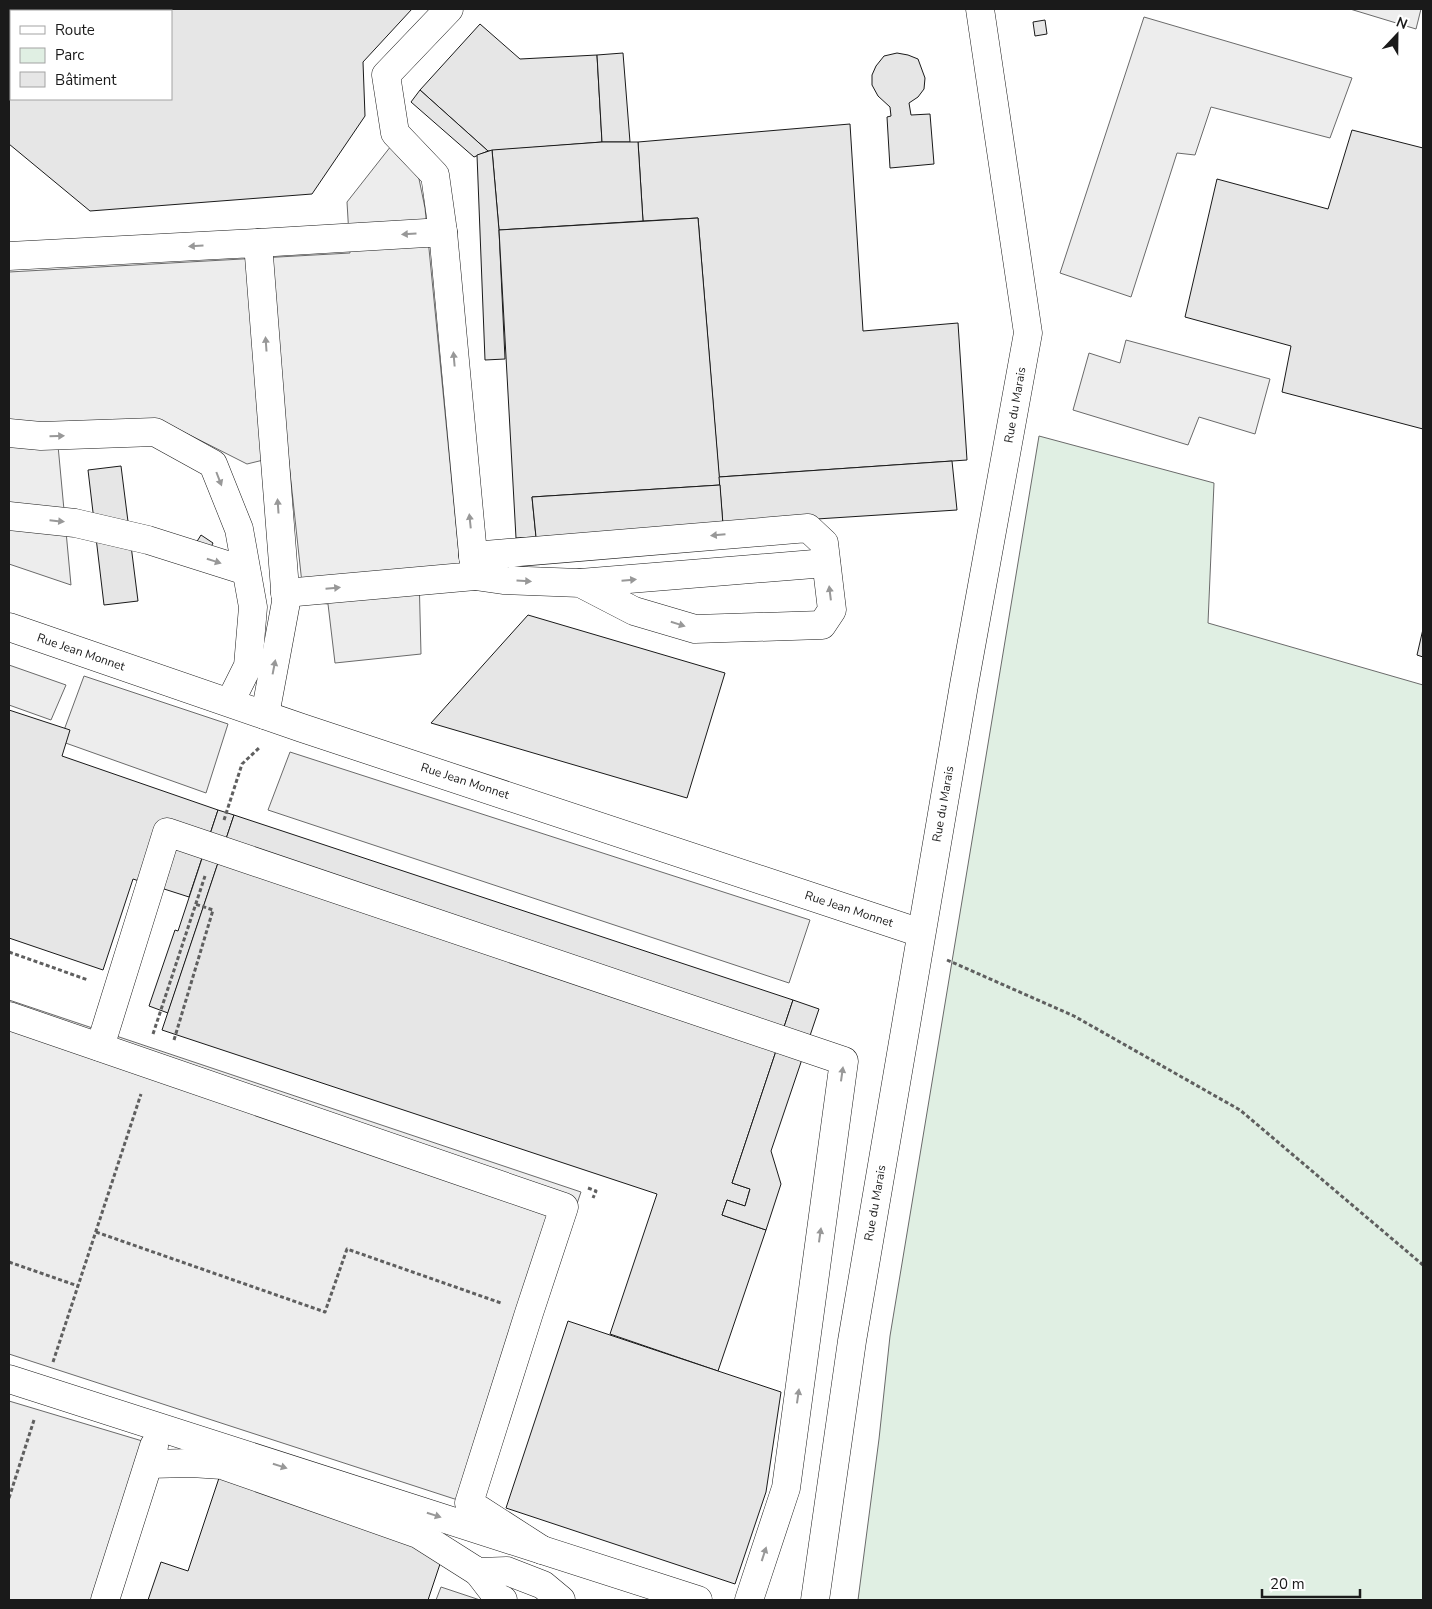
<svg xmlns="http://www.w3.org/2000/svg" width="1432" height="1609" font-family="'Nunito Sans',sans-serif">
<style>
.green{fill:#e0efe3;stroke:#6a6a6a}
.parking{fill:#ededed;stroke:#6a6a6a}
.building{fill:#e6e6e6;stroke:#1a1a1a;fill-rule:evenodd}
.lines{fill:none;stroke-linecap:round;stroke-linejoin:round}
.minor-casing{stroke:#1a1a1a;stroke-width:29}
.path{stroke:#5f5f5f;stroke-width:3;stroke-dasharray:4 2.5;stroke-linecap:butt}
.minor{stroke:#fff;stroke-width:28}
.oneway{fill:#989898}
.labels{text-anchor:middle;stroke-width:4;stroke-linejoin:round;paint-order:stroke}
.street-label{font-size:12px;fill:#1a1a1a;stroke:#fff}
</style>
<rect width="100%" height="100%" fill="#fff"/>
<polygon class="green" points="1039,436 1214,483 1208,623 1423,685 1423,1600 858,1600 879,1439 890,1336"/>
<g class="parking">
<polygon points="1350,9 1421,9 1416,29"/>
<polygon points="1144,17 1352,78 1330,138 1211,107 1195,155 1177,153 1131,297 1060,273"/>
<polygon points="391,146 418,174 425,208 460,565 419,574 421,654 335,663 328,604 304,602 288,454 247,464 162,421 56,424 71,585 9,564 9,272 350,253 347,202"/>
<polygon points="1126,340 1270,379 1255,434 1199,417 1188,445 1073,410 1089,353 1120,363"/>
<polygon points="9,665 66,685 51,720 9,705"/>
<polygon points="84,676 228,724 206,793 60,741"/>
<polygon points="290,752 810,920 789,983 268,810"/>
<polygon points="9,1000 581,1192 473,1505 9,1354"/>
<polygon points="9,1401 149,1443 93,1600 9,1600"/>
<polygon points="441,1587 480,1600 436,1600"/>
</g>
<g class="building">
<path d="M9 9H412L363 62 365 116 312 194 90 211 9 144ZM11 11H171V99H11Z"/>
<polygon points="1045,20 1047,34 1035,36 1033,22"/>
<polygon points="480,24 520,59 597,55 602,142 488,151 420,90"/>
<polygon points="623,53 630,142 602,142 597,55"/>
<polygon points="897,53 908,55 918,59 925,78 924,89 918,97 909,103 911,115 930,114 934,164 890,168 887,117 891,116 890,107 878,96 872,85 872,75 876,66 884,56"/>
<polygon points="420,90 488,151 474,157 411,102"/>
<polygon points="850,124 863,331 958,323 967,460 719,477 698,218 643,221 638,142"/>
<polygon points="1352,130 1423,148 1423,429 1282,392 1291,346 1185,317 1217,179 1328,209"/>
<polygon points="602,142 638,142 643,221 499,230 492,150"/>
<polygon points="492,150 499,230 505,359 485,360 477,155"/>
<polygon points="698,218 720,485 532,497 536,537 516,538 499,230"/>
<polygon points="952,461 957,510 723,525 719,477"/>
<polygon points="121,466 138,601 104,605 88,470"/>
<polygon points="720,485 723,525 536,537 532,497"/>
<polygon points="201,535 213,543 209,551 196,543"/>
<polygon points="528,615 725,673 687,798 431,723"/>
<polygon points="1423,629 1423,657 1417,655"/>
<polygon points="9,710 70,730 62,756 218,810 189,897 133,879 103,970 9,938"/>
<polygon points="218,810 234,815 168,1013 149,1006 175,930 178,931"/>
<polygon points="234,815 793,1000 732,1183 750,1189 745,1206 727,1200 722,1215 766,1230 718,1371 610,1334 657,1194 162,1030"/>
<polygon points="793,1000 819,1009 771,1151 781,1184 766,1230 722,1215 727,1200 745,1206 750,1189 732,1183"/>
<polygon points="568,1321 781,1392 766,1492 735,1584 506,1508"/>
<polygon points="220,1475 445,1549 428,1600 148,1600 161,1562 188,1571"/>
</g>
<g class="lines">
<defs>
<g id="minor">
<polyline points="443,232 435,175 395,133 386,75 449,9"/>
<polyline points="258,243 443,232 475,576 285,593"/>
<polyline points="9,256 258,243 286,602 265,715"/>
<polyline points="9,433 41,436 155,432 213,464 239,529 253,607 248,666 230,702"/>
<polyline points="9,516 75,523 148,540 246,571"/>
<polyline points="473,556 808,528 824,543 832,610 822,625 695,629 634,611 580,583 503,580 475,576"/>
<polyline points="580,583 826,563"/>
<polyline points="9,627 302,728 921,933"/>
<polyline points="9,1016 564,1207 529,1313 469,1503 542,1550"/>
<polyline points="100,1047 167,832 844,1061 786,1488 749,1600"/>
<polyline points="9,1379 698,1600"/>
<polyline points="149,1464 191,1463 222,1465 418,1534 478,1572 507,1571 543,1585 561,1600"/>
<polyline points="478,1572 498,1598 503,1600"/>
<polyline points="105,1600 154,1446"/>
<polyline points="815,1600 852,1341 964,685 1028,333 980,9"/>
</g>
</defs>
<use href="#minor" class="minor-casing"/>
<g class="path">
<polyline points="224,820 242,764 260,747"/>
<polyline points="9,952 88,980"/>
<polyline points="947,960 1074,1016 1240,1110 1423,1265"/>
<polyline points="153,1034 205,876"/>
<polyline points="174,1040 213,910 195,904"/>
<polyline points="588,1188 596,1191 593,1198"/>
<polyline points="96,1232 325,1312 347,1249 501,1303"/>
<polyline points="9,1262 78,1286"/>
<polyline points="53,1362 141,1094"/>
<polyline points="9,1498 34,1420"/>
</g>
<use href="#minor" class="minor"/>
</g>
<defs><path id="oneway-solid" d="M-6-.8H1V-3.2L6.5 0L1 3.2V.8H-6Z" transform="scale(1.25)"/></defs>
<g class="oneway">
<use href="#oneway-solid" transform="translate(409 234) rotate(177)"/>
<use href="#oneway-solid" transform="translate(196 246) rotate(177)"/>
<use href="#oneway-solid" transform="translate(266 344) rotate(-94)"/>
<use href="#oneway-solid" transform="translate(454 359) rotate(-95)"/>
<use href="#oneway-solid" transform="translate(57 436) rotate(-2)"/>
<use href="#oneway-solid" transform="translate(219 479) rotate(69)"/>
<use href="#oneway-solid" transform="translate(278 506) rotate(-94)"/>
<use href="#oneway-solid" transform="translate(57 521) rotate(6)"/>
<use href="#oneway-solid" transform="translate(470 521) rotate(-96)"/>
<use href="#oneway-solid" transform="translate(718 535) rotate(175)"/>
<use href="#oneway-solid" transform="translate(214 561) rotate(17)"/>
<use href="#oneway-solid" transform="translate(629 580) rotate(-5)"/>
<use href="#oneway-solid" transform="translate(524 581) rotate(3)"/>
<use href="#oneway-solid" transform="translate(333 588) rotate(-5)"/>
<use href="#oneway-solid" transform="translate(830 593) rotate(-97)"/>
<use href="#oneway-solid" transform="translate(678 624) rotate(17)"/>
<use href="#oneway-solid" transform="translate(274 667) rotate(-79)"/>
<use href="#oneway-solid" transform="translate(842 1074) rotate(-82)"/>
<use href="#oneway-solid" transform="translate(820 1235) rotate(-82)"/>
<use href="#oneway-solid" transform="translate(798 1396) rotate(-82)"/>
<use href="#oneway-solid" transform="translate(280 1466) rotate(18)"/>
<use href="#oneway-solid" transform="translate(434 1515) rotate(18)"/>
<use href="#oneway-solid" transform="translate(764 1554) rotate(-72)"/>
</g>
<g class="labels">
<g class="street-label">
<text transform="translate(1015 405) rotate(-80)" y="4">Rue du Marais</text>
<text transform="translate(81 652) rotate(19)" y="4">Rue Jean Monnet</text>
<text transform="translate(465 781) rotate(18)" y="4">Rue Jean Monnet</text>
<text transform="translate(943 804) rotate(-80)" y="4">Rue du Marais</text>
<text transform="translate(849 909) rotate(18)" y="4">Rue Jean Monnet</text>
<text transform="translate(875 1203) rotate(-80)" y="4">Rue du Marais</text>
</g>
</g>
<rect width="1432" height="1609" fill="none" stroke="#1a1a1a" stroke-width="20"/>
<rect x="10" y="10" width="162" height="90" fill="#ffffff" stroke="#a3a3a3"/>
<rect x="20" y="26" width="25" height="8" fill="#ffffff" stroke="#a3a3a3"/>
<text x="55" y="35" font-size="15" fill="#1a1a1a">Route</text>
<rect x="20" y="48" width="25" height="15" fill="#e0efe3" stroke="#a3a3a3"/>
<text x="55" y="60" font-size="15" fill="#1a1a1a">Parc</text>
<rect x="20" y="72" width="25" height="15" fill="#e6e6e6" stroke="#a3a3a3"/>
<text x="55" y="85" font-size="15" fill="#1a1a1a">Bâtiment</text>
<g transform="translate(1397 35) rotate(22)" stroke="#ffffff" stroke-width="4" paint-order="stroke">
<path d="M0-4L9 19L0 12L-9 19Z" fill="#1a1a1a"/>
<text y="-8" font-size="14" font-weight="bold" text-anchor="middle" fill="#1a1a1a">N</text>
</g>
<path d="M1262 1589v8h98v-8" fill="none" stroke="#1a1a1a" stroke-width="2.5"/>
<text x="1270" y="1589" font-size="15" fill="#1a1a1a" stroke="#ffffff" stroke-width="4" paint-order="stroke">20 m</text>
</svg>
